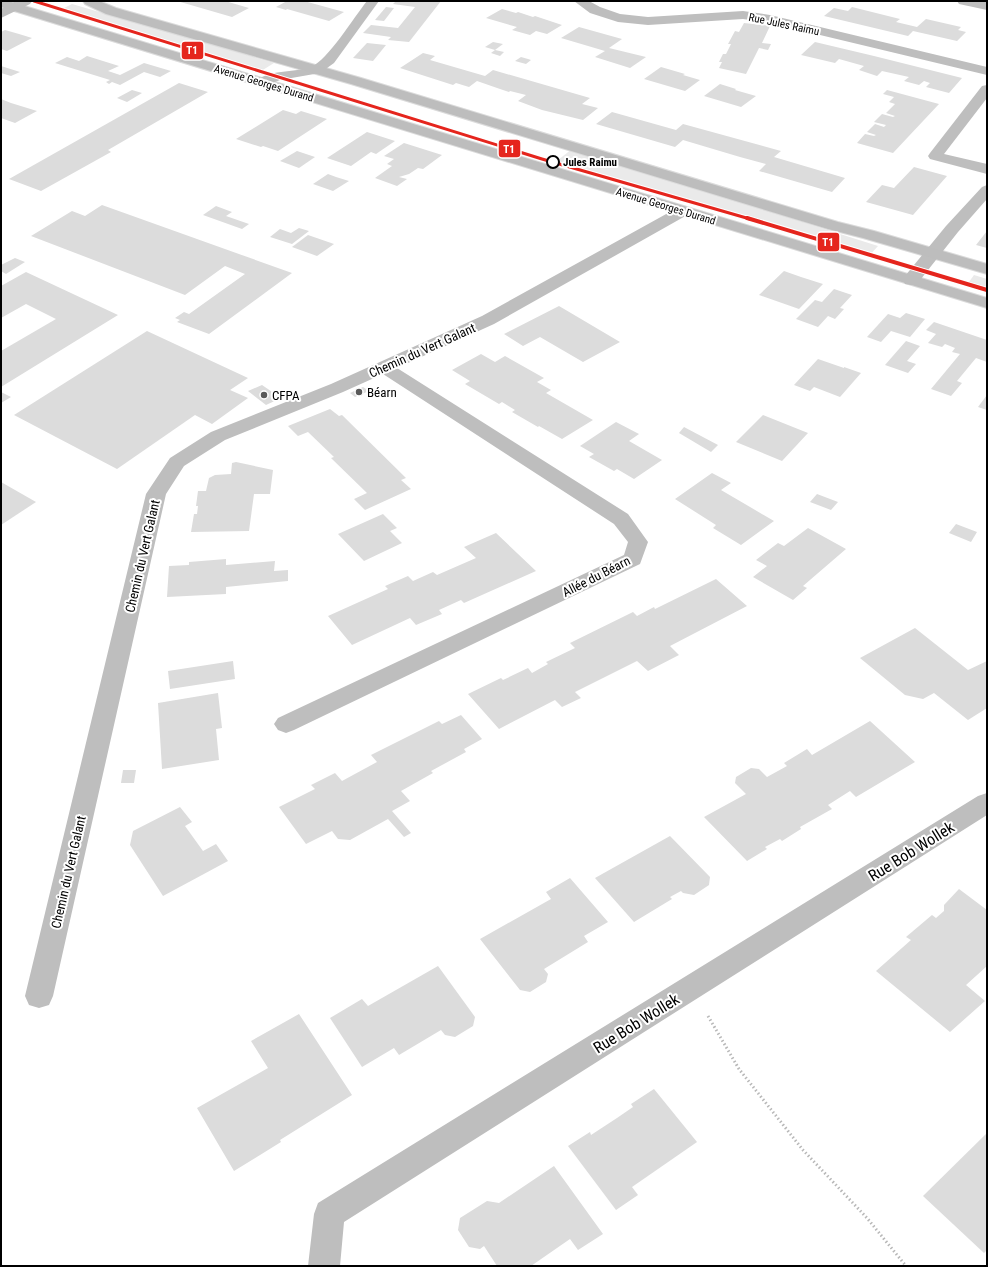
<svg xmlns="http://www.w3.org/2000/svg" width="988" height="1267" font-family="'Roboto Condensed',sans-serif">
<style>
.green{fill:#eaeaea}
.building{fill:#dcdcdc}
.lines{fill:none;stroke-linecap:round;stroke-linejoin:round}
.primary-casing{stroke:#dbdbdb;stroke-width:2}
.path{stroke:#b8b8b8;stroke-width:3;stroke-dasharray:1.5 2.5;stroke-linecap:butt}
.street{fill:#bebebe;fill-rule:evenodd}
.primary{fill:#bdbdbd;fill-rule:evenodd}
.tram-1-far1-casing{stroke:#fff;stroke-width:5}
.tram-1-casing{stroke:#fff;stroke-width:6}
.tram-1-far1{stroke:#e5251d;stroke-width:3}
.tram-1{stroke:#e5251d;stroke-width:4}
.stop-dot{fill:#fff;stroke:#000;stroke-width:2}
.poi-dot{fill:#595959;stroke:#fff;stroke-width:1.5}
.labels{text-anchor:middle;stroke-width:4;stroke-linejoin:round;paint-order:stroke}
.far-street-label{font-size:11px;fill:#000;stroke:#fff}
.far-stop-label{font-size:11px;font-weight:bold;fill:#000;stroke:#fff;text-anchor:start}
.street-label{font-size:13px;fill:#000;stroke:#fff}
.poi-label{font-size:13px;fill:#000;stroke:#fff;text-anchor:start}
.near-street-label{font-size:16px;fill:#000;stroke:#fff}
.line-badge{stroke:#fff;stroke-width:1.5}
.badge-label{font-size:11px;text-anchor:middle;font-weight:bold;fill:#fff}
</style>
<rect width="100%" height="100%" fill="#fff"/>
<g class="green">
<polygon points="72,4 274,63 258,73 60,10"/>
<polygon points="572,149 878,246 869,256 553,164"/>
<polygon points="974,275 987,279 987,292 966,286"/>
</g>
<g class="building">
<polygon points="177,1 225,1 249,8 232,17"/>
<polygon points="287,1 304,1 344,12 329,21 287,9 286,10 276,7"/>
<polygon points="396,1 441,1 409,42 388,40 391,37 363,33 371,25 398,28 415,7 393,4"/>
<polygon points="386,7 394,8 384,21 375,20"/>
<polygon points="852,7 900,19 896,22 917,27 926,19 961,27 958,30 966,32 957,41 913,31 908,36 824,16 834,8 848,11"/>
<polygon points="502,9 516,13 518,12 533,17 535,16 562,25 547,34 536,31 530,35 512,30 517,27 486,18"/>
<polygon points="744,23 770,26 762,43 771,44 768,50 759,48 746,74 719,68 722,62 719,62 723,54 726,54 731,44 728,44 735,31 739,32"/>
<polygon points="579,27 622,39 609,48 646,57 630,68 595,57 605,51 561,38"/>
<polygon points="5,30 19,34 32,38 7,51 1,49 1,32"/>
<polygon points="493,42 503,44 495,50 485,47"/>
<polygon points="815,42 874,56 962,78 949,93 926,87 930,83 924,81 919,85 904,81 909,77 882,71 877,76 859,70 864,66 839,59 835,63 801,55"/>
<polygon points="367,43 386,45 373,61 353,58"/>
<polygon points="495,50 504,52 500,56 491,53"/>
<polygon points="423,53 435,56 430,60 485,76 493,70 590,98 582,104 598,108 583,120 542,110 518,101 526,95 510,91 509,92 500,89 477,81 469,87 456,83 453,85 400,68"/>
<polygon points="87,56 119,66 108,71 120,75 144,63 171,71 160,77 144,72 120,85 112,82 109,84 106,82 110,80 55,63 67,57 79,61"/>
<polygon points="521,57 528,59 531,60 526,64 515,61"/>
<polygon points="1,66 20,72 11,76 1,73"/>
<polygon points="661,67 685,74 683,75 700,80 685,91 644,79"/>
<polygon points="179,83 208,92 108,150 111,152 41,191 9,179"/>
<polygon points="720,84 736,89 735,90 756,96 741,107 704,96"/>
<polygon points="132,90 142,93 127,102 117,98"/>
<polygon points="887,90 939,104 893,153 857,143 865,134 874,136 876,135 867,132 875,124 884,127 886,125 874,122 882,114 893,117 895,116 886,113 895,104 889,102 894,97 883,94"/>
<polygon points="1,99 11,103 37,111 15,123 1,118"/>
<polygon points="283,110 296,114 301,111 327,119 278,151 263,146 261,147 236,139"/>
<polygon points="612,112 676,130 683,124 781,151 774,157 845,178 832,192 759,171 766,164 740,157 683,140 675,147 596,124"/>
<polygon points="367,132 395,141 376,154 371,152 351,166 327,158"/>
<polygon points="404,143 442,155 423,169 418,168 409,174 399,177 407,179 397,186 375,178 392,166 387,164 394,159 384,156"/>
<polygon points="297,151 315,157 299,168 280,161"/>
<polygon points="914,167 947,176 913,215 866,202 882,185 894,188"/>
<polygon points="328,174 336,177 349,181 333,191 313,184"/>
<polygon points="102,205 292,273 209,334 177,322 180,320 175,318 184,312 189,314 245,274 225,266 185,295 31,236 72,211 85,216"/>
<polygon points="216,206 232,212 226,216 249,224 242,229 203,215"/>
<polygon points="299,228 309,231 292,244 270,237 280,229 291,233"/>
<polygon points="987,231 987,248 976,245"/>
<polygon points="308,235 334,244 317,256 292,247"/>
<polygon points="15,258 25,262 6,274 1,271 1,265"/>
<polygon points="784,271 801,277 823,284 799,309 759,295"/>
<polygon points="26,272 118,315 1,387 1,351 56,319 26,304 1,318 1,286"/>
<polygon points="834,289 852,295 840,308 844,309 835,319 828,316 818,327 796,319 815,300 822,302"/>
<polygon points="559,306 620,342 583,362 540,337 523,346 504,334"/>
<polygon points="906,313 925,319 910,337 891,331 881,342 867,337 888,314 900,318"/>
<polygon points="934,322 987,340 987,362 976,358 957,381 962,383 951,396 931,389 960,354 952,352 955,348 945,344 942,347 928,343 936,334 926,330"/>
<polygon points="147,331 248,378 230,390 248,398 212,424 195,415 117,469 14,415"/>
<polygon points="906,341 920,346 907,361 916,364 908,373 885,365"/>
<polygon points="481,354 495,362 505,356 544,378 537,382 551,390 546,393 593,420 562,439 539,426 538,427 512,412 515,410 502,402 499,404 465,384 470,381 452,370"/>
<polygon points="818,359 844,368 844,367 861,373 840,397 814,387 810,391 794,385"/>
<polygon points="262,385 281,398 266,405 248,391"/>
<polygon points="363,387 369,391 355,397 350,393"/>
<polygon points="1,392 11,397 1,403"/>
<polygon points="987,395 987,410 978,407"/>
<polygon points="330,409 339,416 342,415 406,478 401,480 411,489 365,510 354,499 367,493 331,458 334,457 308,432 298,436 288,426"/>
<polygon points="763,415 808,433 782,461 736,442"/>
<polygon points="616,422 639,434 629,441 662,460 634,479 617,469 614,471 589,457 594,454 580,446"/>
<polygon points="684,427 718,445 711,452 679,433"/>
<polygon points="236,462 273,470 270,494 254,494 249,531 191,532 194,514 197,514 198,506 196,506 198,491 206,491 209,478 215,475 231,474 232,463"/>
<polygon points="712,473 731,483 721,490 774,521 741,545 713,528 716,525 675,499"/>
<polygon points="1,482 36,502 1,525"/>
<polygon points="817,494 838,502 831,510 810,502"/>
<polygon points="383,514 397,528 390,531 402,543 364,561 338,534"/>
<polygon points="956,524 977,532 971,542 949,533"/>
<polygon points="808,528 846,549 803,586 807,588 793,600 753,577 767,566 756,560 778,543 784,546"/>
<polygon points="496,533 536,571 464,603 461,600 439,610 442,614 416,625 410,618 352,645 328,616 388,589 385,586 408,576 413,581 433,572 437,575 476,558 464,547"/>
<polygon points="226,559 226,565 275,561 274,571 288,570 288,581 226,587 226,594 167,597 169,566 189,565 189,562"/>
<polygon points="716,579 747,606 670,646 679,655 648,671 637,661 575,692 581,698 562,707 555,700 499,729 468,694 501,678 503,680 528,668 532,673 548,664 546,662 575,648 570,643 633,612 637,616 654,607 655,609"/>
<polygon points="915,628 968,670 987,661 987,708 968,720 934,693 923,699 905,695 860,658"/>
<polygon points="233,661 235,679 170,689 168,671"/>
<polygon points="218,693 222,728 216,729 219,760 162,769 158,703"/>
<polygon points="461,715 482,739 464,749 466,752 431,771 433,773 401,791 410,801 392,811 411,833 404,837 388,819 350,840 338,839 332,831 306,844 279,807 315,789 311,785 335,773 342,781 377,762 371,755 439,721 442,724"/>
<polygon points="870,721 915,762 856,797 850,791 828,805 832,809 800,827 801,829 782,841 780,839 765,847 767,849 747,861 704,817 746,794 735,783 736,777 751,768 759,769 767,777 787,766 784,763 807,749 812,755"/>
<polygon points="123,770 136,770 134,783 121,783"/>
<polygon points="180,807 192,822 185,826 203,851 216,844 228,861 163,896 130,845 133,831"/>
<polygon points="670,836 710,877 709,885 694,895 683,893 681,891 670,897 672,899 634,922 595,878"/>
<polygon points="570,878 608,922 584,936 588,942 544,969 548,974 546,982 530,992 520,990 480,939 551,899 546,892"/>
<polygon points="959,889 987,910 987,966 966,985 985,1001 950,1032 876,971 911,940 906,937 932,915 936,918 944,911 944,905"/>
<polygon points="438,966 475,1017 473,1026 455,1037 445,1035 441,1030 399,1055 394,1048 362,1067 330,1018 362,999 368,1006"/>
<polygon points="299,1014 352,1095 280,1140 281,1142 234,1171 197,1108 268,1068 251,1041"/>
<polygon points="654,1089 697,1142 632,1187 638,1195 616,1210 568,1146 590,1132 591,1135 617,1118 633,1107 631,1104"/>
<polygon points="987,1133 987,1250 984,1253 923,1196"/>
<polygon points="554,1166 603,1234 578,1250 570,1239 531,1266 497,1266 484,1246 480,1249 469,1247 458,1230 460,1218 487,1201 499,1203"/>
</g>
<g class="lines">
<defs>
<g id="primary">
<polygon points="1,1 8,1 987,298 987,308 1,7"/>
<polygon points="83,1 99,1 116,8 361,78 838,222 874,231 987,264 987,274 863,238 828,229 351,84 106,14 85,4"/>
</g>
</defs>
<use href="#primary" class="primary-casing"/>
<polyline class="path" points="708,1016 739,1069 803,1150 867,1218 906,1266"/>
<g class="street">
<polygon points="16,1 32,1 30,4 1,18 1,9"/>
<path d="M367 1H379L334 63 320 73 280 80 262 87 257 86 255 83C265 69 296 73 311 67 328 60 354 17 367 1Z"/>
<polygon points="574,1 589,1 600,7 620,14 648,17 743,11 770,15 987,67 987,75 770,23 743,19 648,25 618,22 590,13"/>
<polygon points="957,1 987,2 987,10 959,4"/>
<polygon points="987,85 987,98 944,154 987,164 987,174 930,159 928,156 930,153 982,86"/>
<polygon points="987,185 987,199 958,232 917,284 911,285 905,284 903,280 905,276 946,226 982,187"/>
<polygon points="683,206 689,208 691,211 689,214 494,324 397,368 628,514 648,542 640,564 294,730 286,733 278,730 274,724 278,718 624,555 628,542 614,524 383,374 343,392 225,440 184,466 166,494 53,996 49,1005 39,1008 29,1005 25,996 146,494 170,458 211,432 331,384 482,316 677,208"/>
<polygon points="987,793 987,815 344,1222 340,1266 308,1266 314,1214 318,1203 978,796"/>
</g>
<use href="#primary" class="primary"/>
<defs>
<polyline id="tram-1-far1" points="34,1 542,159 750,219"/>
<polyline id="tram-1" points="747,218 987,290"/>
</defs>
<use href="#tram-1-far1" class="tram-1-far1-casing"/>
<use href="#tram-1" class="tram-1-casing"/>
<use href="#tram-1-far1" class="tram-1-far1"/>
<use href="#tram-1" class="tram-1"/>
</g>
<circle class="stop-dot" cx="553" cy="162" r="6"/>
<g class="poi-dot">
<circle cx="359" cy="392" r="4"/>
<circle cx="264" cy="395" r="4"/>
</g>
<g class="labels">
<g class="far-street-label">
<text transform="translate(784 24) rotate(12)" y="4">Rue Jules Raimu</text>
<text transform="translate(264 83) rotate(17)" y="4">Avenue Georges Durand</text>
<text transform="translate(666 206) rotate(17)" y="4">Avenue Georges Durand</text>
</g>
<g class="far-stop-label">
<text x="563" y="166">Jules Raimu</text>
</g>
<g class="street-label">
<text transform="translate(422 350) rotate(-24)" y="5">Chemin du Vert Galant</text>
<text transform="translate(142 556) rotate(-77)" y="5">Chemin du Vert Galant</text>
<text transform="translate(596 576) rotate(-27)" y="5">Allée du Béarn</text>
<text transform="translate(68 872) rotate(-77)" y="5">Chemin du Vert Galant</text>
</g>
<g class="poi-label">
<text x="367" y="397">Béarn</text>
<text x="272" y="400">CFPA</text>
</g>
<g class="near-street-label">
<text transform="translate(911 851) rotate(-32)" y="6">Rue Bob Wollek</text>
<text transform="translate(636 1023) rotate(-32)" y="6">Rue Bob Wollek</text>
</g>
</g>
<g class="line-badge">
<rect x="181" y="41" width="23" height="19" rx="4" fill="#e5251d"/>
<rect x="498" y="139" width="23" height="19" rx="4" fill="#e5251d"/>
<rect x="817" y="232" width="23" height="20" rx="4" fill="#e5251d"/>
</g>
<g class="badge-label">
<text x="192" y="54">T1</text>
<text x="509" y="153">T1</text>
<text x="828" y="246">T1</text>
</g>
<rect width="988" height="1267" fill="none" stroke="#000000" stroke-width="4"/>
</svg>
